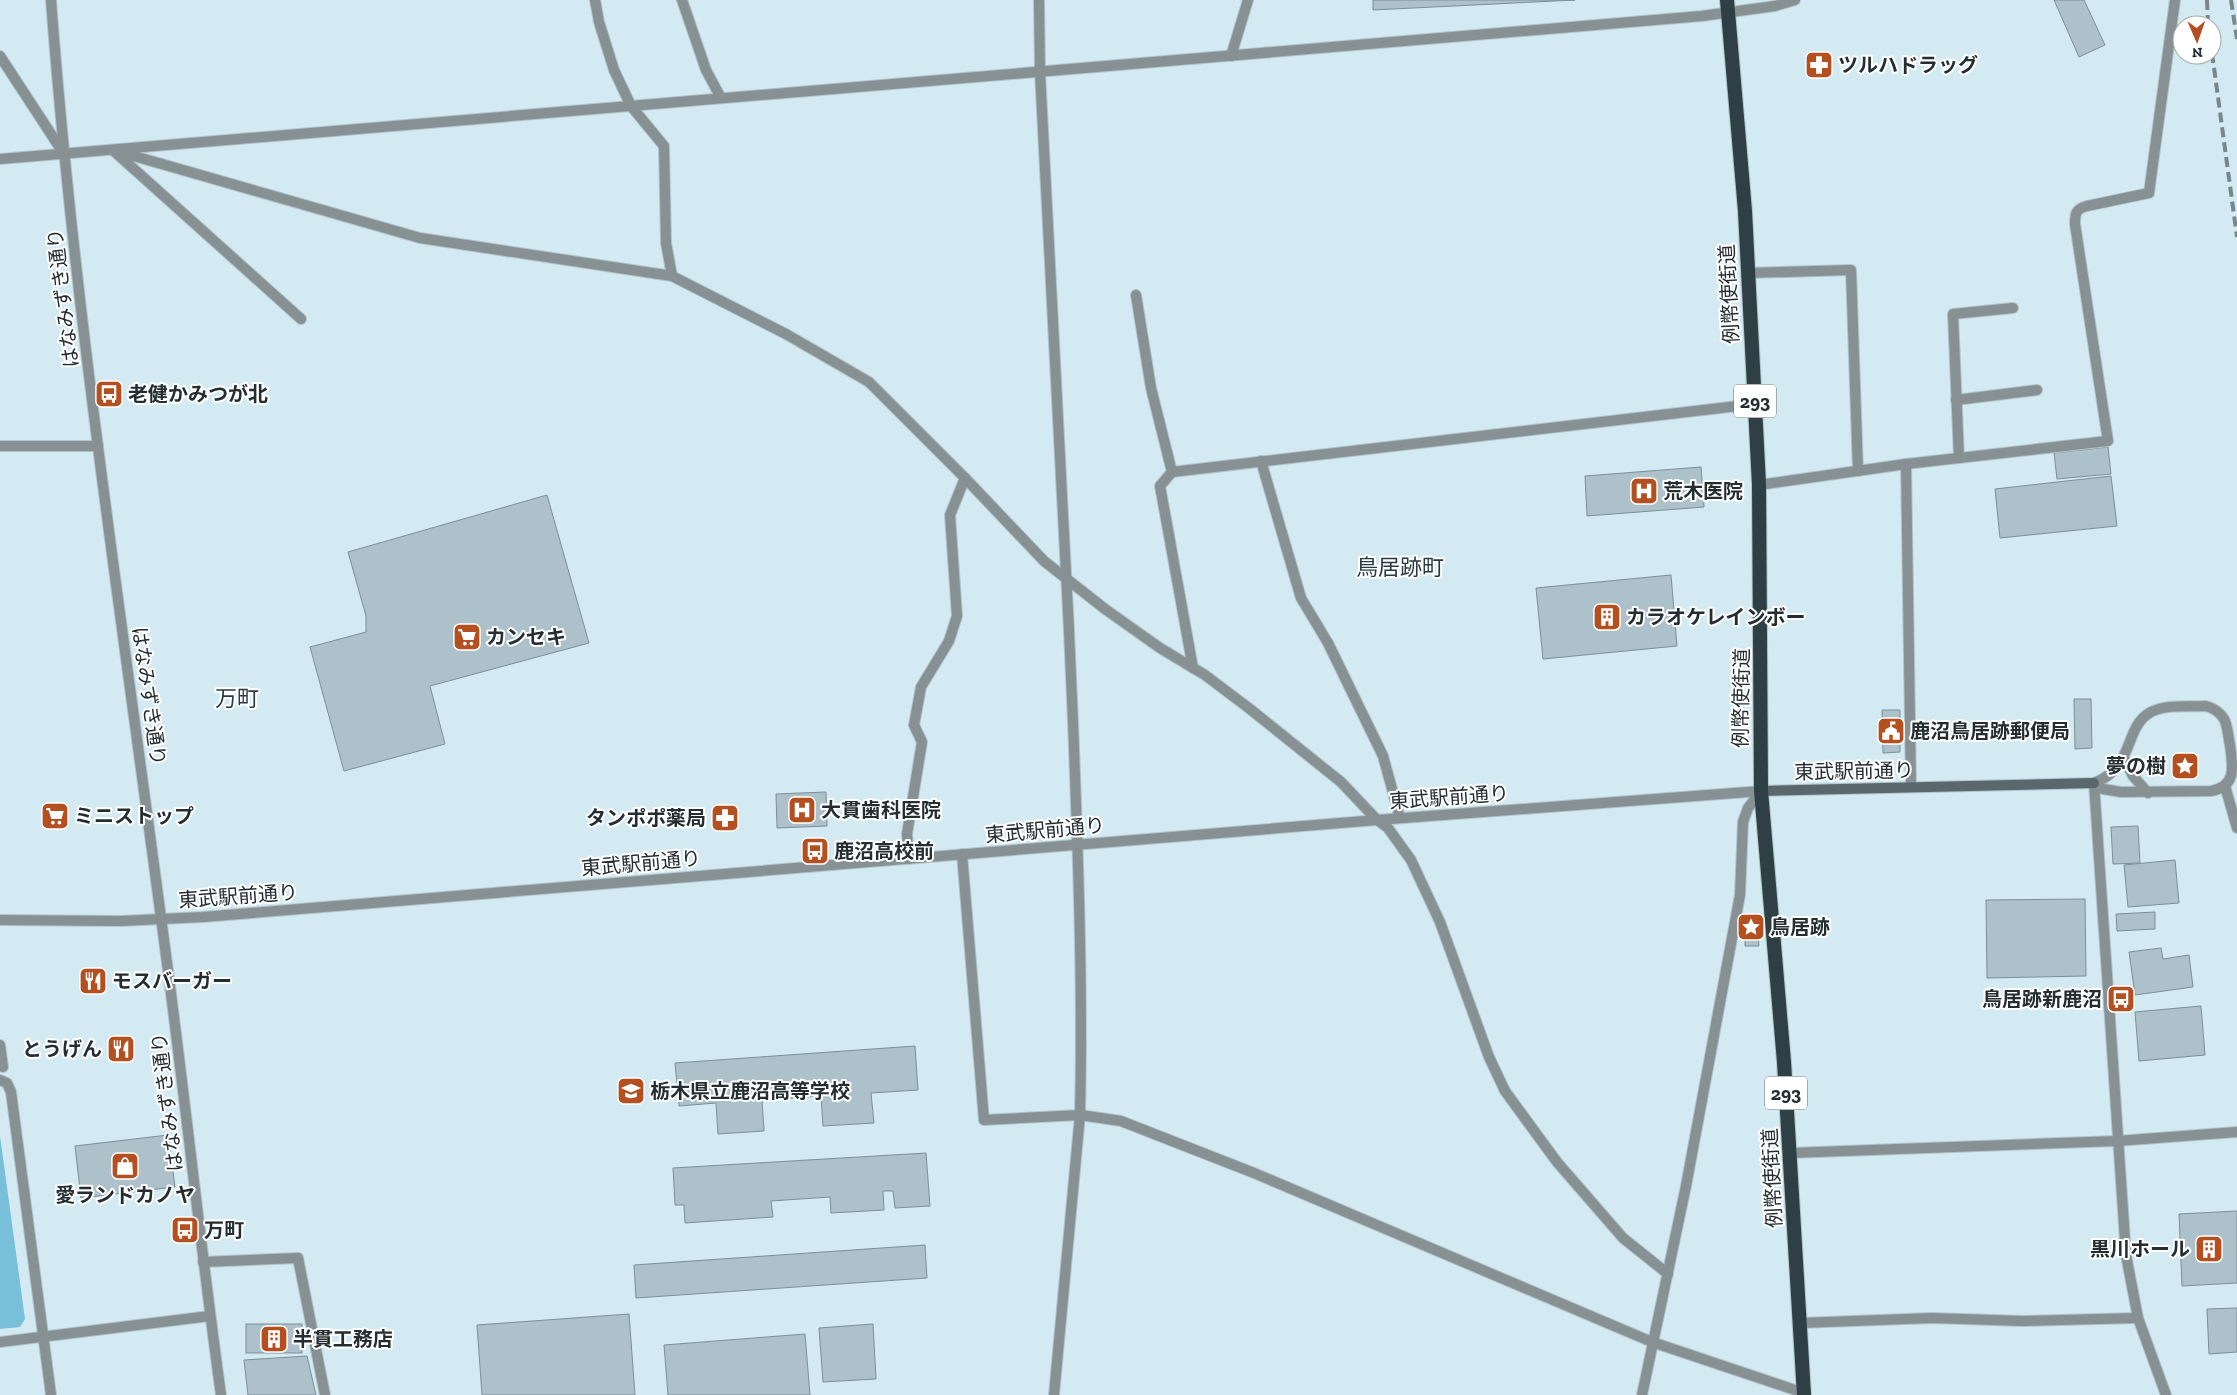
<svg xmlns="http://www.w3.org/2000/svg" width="2237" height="1395" font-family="'Zilla Slab','Noto Sans JP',serif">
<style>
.green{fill:#78c0da}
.building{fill:#acc1ca;stroke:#7b8f97}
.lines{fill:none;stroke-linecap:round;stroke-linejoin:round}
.pedestrian-casing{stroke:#b0c4cb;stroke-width:12}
.minor-casing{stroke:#b0c4cb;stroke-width:12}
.tertiary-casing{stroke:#b0c4cb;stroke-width:12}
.secondary-casing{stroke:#b0c4cb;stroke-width:12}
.trunk-casing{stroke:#b0c4cb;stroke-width:16}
.pedestrian{stroke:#879093;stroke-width:10}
.minor{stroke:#879093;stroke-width:10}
.tertiary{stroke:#879093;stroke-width:10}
.secondary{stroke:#5a676c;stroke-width:10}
.trunk{stroke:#2e3f46;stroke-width:14}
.rail{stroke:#77878c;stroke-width:4;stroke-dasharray:10 5;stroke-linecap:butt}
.labels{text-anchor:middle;stroke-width:4;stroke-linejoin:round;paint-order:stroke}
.shield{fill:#fff;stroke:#666c6e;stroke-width:1}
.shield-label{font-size:19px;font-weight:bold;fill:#242d30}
.poi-label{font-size:20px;font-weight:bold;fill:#242d30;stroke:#fff;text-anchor:start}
.street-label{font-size:20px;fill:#242d30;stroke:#fff}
.quarter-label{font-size:22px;fill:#293b42;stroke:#fff}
</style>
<rect width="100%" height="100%" fill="#d3eaf2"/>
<polygon class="green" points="0,1136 25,1319 20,1327 0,1329"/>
<g class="building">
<polygon points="1373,0 1575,0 1373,10"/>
<polygon points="2054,0 2084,0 2105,45 2079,57"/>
<polygon points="2108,447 2111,474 2057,479 2054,453"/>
<polygon points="1701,467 1704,507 1587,516 1585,476"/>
<polygon points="2111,476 2117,526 2000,538 1995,489"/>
<polygon points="547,495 589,643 430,686 445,744 344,771 310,647 366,632 366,616 348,552"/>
<polygon points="1671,575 1677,646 1543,659 1536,588"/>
<polygon points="2074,699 2091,699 2092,748 2075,749"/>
<polygon points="1882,710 1900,710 1900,752 1883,753"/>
<polygon points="826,792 827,826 777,828 776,794"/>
<polygon points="2138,826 2140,863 2113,864 2111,827"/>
<polygon points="2175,860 2179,903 2128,907 2124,865"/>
<polygon points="2085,899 2086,976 1987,978 1986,900"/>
<polygon points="2155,912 2155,929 2117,931 2116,914"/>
<polygon points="1758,935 1759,946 1745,946 1745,936"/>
<polygon points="2161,948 2163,959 2189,955 2193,987 2135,995 2129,952"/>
<polygon points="2201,1006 2205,1055 2139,1061 2135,1012"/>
<polygon points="915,1046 918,1090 871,1093 874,1123 823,1126 821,1096 762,1100 764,1131 718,1134 716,1103 679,1106 675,1063"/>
<polygon points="168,1135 175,1187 81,1198 75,1146"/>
<polygon points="926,1153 930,1206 895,1208 893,1191 883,1191 884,1210 831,1213 830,1197 771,1201 773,1217 685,1223 684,1205 675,1205 673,1168"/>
<polygon points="2237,1211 2237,1283 2182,1286 2179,1214"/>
<polygon points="925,1245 927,1278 636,1298 634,1265"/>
<polygon points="2237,1308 2237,1352 2209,1354 2207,1309"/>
<polygon points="629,1314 635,1395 482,1395 477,1325"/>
<rect x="246" y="1324" width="56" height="29"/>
<polygon points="873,1324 876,1379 823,1382 819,1328"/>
<polygon points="805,1334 810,1395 668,1395 664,1345"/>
<polygon points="307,1356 316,1395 248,1395 244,1360"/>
</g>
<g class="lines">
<defs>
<polyline id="pedestrian" points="0,1045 3,1067"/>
<g id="minor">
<polyline points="595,0 599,22 614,70 631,106 664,146 666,243 672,276 786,334 869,382 965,478 1044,561 1105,609 1160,648 1205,675 1250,709 1341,782 1377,820 1388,828 1411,860 1440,922 1489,1057 1505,1091 1557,1162 1623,1238 1668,1274"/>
<polyline points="682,0 706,70 721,98"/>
<polyline points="1039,0 1040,72"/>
<polyline points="0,56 64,154"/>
<polyline points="1231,56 1248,0"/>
<polyline points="113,150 420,238 672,276"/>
<polyline points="115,152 301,319"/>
<polyline points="1748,273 1851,270 1858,471"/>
<polyline points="1136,295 1151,388 1172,472 1160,486 1193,668"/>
<polyline points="1956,400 2037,390"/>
<polyline points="0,446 98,446"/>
<polyline points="1959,458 1953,314 2013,308"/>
<polyline points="1261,461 1301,598 1328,643 1383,756 1400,818"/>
<polyline points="1906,464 1911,787"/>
<polyline points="1172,472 1755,404"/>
<path d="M1759 485 1906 464 2108 441 2075 224C2075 213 2076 209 2087 206L2149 193 2175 0"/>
<polyline points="2225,786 2237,828"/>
<polyline points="962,854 984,1120 1080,1115 1121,1121 1254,1173 1652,1342 1804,1393"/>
<polyline points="909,859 907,834 922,742 914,725 921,687 949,641 957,616 950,515 965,478"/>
<polyline points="0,1080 7,1083 11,1092 51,1395"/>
<polyline points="1790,1153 2117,1141 2237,1132"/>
<polyline points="203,1262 298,1258 325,1395"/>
<polyline points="1800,1323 1932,1318 2023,1321 2138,1318"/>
<polyline points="0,1342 210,1316"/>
<polyline points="1054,1395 1080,1115"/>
</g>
<g id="tertiary">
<path d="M51 0C74 308 121 613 161 918 183 1077 199 1236 221 1395"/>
<path d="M1040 72C1051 288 1064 505 1073 722 1078 852 1083 984 1080 1115"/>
<polyline points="0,159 1702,16 1775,6 1795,0"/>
<path d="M2206 706C2213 708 2220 712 2224 719 2228 726 2228 737 2230 745 2233 767 2237 786 2211 791L2121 792 2103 789 2094 783C2136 767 2123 727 2151 712 2167 704 2188 707 2206 706Z"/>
<polyline points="2124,758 2133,776 2148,793"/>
<polyline points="2094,783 2126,1255 2138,1318 2166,1395"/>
<polyline points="0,920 121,921 203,917 1377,820 1761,791"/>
<polyline points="1642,1395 1686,1186 1740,895 1743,822 1748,808 1761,791"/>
</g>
<polyline id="secondary" points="1761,791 2094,783"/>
<polyline id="trunk" points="1727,0 1745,211 1759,485 1761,791 1784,1062 1804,1395"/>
</defs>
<use href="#pedestrian" class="pedestrian-casing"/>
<use href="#minor" class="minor-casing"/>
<use href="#tertiary" class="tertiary-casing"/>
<use href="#secondary" class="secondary-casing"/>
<use href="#trunk" class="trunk-casing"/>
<use href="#pedestrian" class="pedestrian"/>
<use href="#minor" class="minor"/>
<use href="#tertiary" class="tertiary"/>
<use href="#secondary" class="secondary"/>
<use href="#trunk" class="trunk"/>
<g class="rail">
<polyline points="2207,0 2208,25"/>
<polyline points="2231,0 2237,39"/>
<polyline points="2212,53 2237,237"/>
</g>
</g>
<defs>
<symbol id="pharmacy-square" viewBox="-11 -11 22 22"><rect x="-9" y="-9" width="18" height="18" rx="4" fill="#b44f1f" stroke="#fff"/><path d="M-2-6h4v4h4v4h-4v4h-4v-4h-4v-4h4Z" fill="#fff"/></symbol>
<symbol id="bus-square" viewBox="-11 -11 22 22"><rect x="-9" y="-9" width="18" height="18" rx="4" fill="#b44f1f" stroke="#fff"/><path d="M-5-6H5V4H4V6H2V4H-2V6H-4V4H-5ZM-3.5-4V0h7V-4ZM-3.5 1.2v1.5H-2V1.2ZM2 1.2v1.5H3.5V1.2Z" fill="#fff"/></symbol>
<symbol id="hospital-square" viewBox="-11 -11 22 22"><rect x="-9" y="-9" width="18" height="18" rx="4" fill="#b44f1f" stroke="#fff"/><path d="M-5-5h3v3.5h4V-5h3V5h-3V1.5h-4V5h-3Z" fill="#fff"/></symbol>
<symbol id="building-square" viewBox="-11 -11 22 22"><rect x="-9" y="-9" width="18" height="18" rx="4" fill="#b44f1f" stroke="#fff"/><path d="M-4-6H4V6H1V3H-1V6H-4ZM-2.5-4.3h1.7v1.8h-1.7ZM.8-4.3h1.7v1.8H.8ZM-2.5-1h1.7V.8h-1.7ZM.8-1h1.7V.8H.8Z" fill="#fff"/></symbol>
<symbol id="supermarket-square" viewBox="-11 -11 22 22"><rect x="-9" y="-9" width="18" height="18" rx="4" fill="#b44f1f" stroke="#fff"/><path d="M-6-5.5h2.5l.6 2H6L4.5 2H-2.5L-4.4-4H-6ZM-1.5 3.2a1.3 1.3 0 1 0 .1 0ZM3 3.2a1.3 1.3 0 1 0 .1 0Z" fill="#fff"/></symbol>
<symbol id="civic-square" viewBox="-11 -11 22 22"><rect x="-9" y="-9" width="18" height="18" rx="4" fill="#b44f1f" stroke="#fff"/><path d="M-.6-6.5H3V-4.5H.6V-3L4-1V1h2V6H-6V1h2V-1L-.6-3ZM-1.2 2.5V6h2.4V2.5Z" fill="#fff"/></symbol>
<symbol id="sight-square" viewBox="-11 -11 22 22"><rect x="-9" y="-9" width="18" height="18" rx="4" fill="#b44f1f" stroke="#fff"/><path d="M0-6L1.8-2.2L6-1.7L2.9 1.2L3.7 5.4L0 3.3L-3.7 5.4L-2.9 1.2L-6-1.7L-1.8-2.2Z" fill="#fff"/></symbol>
<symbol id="restaurant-square" viewBox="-11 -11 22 22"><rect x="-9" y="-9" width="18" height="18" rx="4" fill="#b44f1f" stroke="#fff"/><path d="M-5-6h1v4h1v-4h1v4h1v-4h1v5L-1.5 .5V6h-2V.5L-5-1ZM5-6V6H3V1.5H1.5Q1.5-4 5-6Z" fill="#fff"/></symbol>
<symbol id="school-square" viewBox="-11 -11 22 22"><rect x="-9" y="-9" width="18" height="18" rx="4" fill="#b44f1f" stroke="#fff"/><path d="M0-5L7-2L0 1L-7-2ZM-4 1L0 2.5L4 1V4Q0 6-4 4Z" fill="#fff"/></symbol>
<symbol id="shop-square" viewBox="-11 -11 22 22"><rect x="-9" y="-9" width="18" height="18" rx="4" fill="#b44f1f" stroke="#fff"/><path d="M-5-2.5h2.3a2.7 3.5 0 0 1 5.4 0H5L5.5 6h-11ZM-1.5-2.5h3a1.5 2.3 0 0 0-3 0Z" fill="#fff"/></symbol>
</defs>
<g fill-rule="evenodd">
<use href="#pharmacy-square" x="1803" y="49" width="32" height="32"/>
<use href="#bus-square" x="93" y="378" width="32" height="32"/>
<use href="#hospital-square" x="1628" y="475" width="32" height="32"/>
<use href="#building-square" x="1591" y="601" width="32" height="32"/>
<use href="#supermarket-square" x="451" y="621" width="32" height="32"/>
<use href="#civic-square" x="1875" y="715" width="32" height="32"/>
<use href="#sight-square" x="2169" y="750" width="32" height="32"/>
<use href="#hospital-square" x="786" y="794" width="32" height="32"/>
<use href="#supermarket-square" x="39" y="800" width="32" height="32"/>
<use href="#pharmacy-square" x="709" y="802" width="32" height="32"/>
<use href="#bus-square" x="799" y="835" width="32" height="32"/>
<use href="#sight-square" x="1735" y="911" width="32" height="32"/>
<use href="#restaurant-square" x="77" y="965" width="32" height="32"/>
<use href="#bus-square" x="2105" y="983" width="32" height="32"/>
<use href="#restaurant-square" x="105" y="1033" width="32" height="32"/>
<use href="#school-square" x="615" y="1075" width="32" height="32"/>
<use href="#shop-square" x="109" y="1150" width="32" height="32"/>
<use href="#bus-square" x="169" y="1214" width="32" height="32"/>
<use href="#building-square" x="2193" y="1233" width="32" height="32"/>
<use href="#building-square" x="258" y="1323" width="32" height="32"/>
</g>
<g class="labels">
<g class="shield">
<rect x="1734" y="384.5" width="42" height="33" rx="4"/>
<rect x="1765" y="1076.5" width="42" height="33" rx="4"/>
</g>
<g class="shield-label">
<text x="1755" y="408">293</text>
<text x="1786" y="1100">293</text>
</g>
<g class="poi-label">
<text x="1838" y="72">ツルハドラッグ</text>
<text x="128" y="401">老健かみつが北</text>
<text x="1663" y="498">荒木医院</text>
<text x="1626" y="624">カラオケレインボー</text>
<text x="486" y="644">カンセキ</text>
<text x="1910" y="738">鹿沼鳥居跡郵便局</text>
<text x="2166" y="773" text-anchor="end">夢の樹</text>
<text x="821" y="817">大貫歯科医院</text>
<text x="74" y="823">ミニストップ</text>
<text x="706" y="825" text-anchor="end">タンポポ薬局</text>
<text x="834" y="858">鹿沼高校前</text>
<text x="1770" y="934">鳥居跡</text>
<text x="112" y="988">モスバーガー</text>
<text x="2102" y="1006" text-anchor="end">鳥居跡新鹿沼</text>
<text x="102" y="1056" text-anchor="end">とうげん</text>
<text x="650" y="1098">栃木県立鹿沼高等学校</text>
<text x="125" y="1202" text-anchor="middle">愛ランドカノヤ</text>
<text x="204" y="1237">万町</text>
<text x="2190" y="1256" text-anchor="end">黒川ホール</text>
<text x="293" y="1346">半貫工務店</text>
</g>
<g class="street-label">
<text transform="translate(1729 294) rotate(-93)" y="7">例幣使街道</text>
<text transform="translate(63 298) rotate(-97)" y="7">はなみずき通り</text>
<text transform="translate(149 696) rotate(82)" y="7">はなみずき通り</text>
<text transform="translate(1741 698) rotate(-89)" y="7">例幣使街道</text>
<text transform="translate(1854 771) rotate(-1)" y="7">東武駅前通り</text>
<text transform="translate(1449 797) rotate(-4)" y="7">東武駅前通り</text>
<text transform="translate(1045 830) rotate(-5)" y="7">東武駅前通り</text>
<text transform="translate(641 863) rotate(-5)" y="7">東武駅前通り</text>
<text transform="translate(238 896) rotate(-4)" y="7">東武駅前通り</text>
<text transform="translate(167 1102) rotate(-97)" y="7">はなみずき通り</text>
<text transform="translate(1772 1178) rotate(-93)" y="7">例幣使街道</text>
</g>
<g class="quarter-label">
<text x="1400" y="575">鳥居跡町</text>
<text x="237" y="706">万町</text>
</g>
</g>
<g transform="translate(2197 40) rotate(178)"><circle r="24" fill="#ffffff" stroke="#a7abac"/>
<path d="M0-4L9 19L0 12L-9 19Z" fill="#b44f1f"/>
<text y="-8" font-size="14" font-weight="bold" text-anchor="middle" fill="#242d30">N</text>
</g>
</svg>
